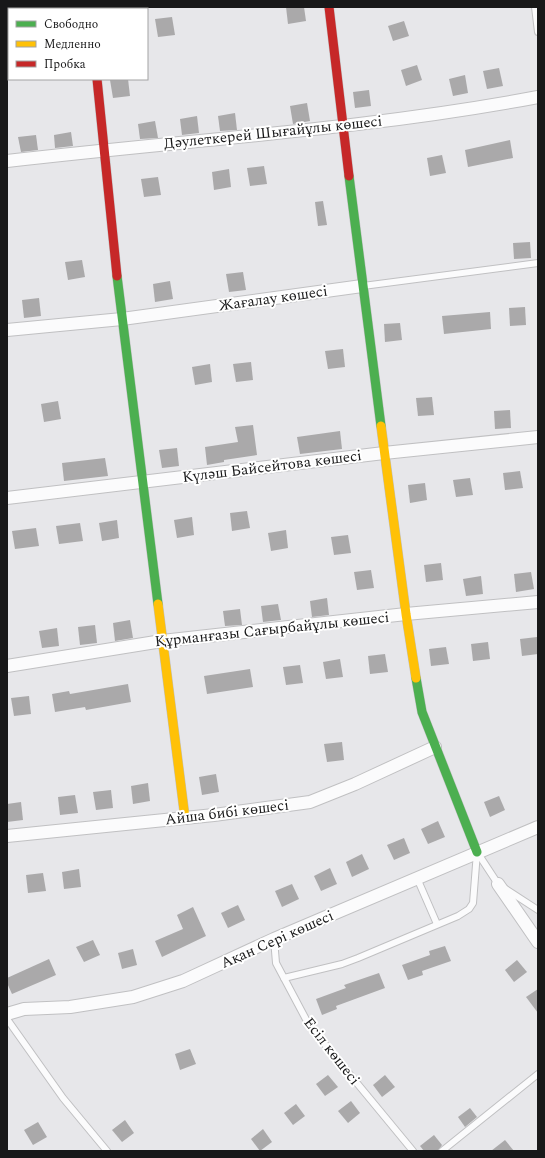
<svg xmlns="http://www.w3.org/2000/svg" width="545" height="1158" font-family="Spectral,serif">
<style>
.building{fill:#aaa9aa}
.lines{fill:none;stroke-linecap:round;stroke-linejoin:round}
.lane-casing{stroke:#c0c0c2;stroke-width:8}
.street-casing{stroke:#c0c0c2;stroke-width:14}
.fast-casing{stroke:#c0c0c2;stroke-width:10}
.slow-casing{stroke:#c0c0c2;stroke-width:10}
.jam-casing{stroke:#c0c0c2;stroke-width:10}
.lane{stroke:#fbfbfc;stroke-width:6}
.street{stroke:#fbfbfc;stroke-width:12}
.fast{stroke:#4caf50;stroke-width:9}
.slow{stroke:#ffc107;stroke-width:9}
.jam{stroke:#c62828;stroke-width:9}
.labels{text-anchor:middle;stroke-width:4;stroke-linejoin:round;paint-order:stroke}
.street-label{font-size:15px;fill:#181819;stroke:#fff}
</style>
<rect width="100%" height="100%" fill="#e7e7ea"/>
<g class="building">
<polygon points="286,7 304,7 306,21 288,24"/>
<polygon points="172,17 175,35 158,37 155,19"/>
<polygon points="404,21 409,36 393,41 388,26"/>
<polygon points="417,65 422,80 406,86 401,70"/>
<polygon points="499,68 503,86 487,89 483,71"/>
<polygon points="465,75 468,93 453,96 449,79"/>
<polygon points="118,79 128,79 130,96 113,98 110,80"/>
<polygon points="369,90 371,106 355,108 353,92"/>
<polygon points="307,103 310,121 293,124 290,106"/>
<polygon points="235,113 237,130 220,131 218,116"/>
<polygon points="197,116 199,133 182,135 180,119"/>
<polygon points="155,121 158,138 140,139 138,124"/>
<polygon points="71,132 73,146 55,148 54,135"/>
<polygon points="36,135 38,150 21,152 18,137"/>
<polygon points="510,140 513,158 468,167 465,150"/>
<polygon points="442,155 446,173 430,176 427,158"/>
<polygon points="264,166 267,184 250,186 247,168"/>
<polygon points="229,169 231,187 214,190 212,172"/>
<polygon points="158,177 161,195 144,197 141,179"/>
<polygon points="323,201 327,225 318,226 315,202"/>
<polygon points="530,242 531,258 514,259 513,243"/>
<polygon points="82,260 85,277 68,280 65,262"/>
<polygon points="243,272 246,290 229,292 226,274"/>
<polygon points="170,281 173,299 155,302 153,284"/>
<polygon points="39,298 41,316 24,318 22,300"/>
<polygon points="525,307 526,325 510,326 509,308"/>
<polygon points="490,312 491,329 444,334 442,316"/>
<polygon points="400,323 402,340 385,342 384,324"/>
<polygon points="343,349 345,367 328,369 325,351"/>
<polygon points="251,362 253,380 236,382 233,364"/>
<polygon points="210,364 212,382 195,385 192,367"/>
<polygon points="432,397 434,415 418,416 416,398"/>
<polygon points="58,401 61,419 44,422 41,404"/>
<polygon points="510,410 511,428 495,429 494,411"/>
<polygon points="253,425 257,455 224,460 224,462 207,465 205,447 238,442 235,427"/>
<polygon points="340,431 342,449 300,454 297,437"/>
<polygon points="177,448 179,466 162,468 159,450"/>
<polygon points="105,458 108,476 64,481 62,463"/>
<polygon points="520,471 523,488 505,490 503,473"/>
<polygon points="470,478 473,495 456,497 453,480"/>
<polygon points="425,483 427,500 410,503 408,485"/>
<polygon points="247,511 250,528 232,531 230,513"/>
<polygon points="192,517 194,535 177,538 174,520"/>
<polygon points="117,520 119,538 102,541 99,523"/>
<polygon points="80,523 83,541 59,544 56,526"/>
<polygon points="36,528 39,546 15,549 12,531"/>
<polygon points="286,530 288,548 271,551 268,533"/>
<polygon points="348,535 351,553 334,555 331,537"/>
<polygon points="441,563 443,580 426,582 424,565"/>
<polygon points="371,570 374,588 357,590 354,572"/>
<polygon points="531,572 534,589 516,592 514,574"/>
<polygon points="481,576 483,594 466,596 463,579"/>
<polygon points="327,598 329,615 312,617 310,601"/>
<polygon points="278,604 281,620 263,622 261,606"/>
<polygon points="240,609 242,625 225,626 223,611"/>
<polygon points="130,620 133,638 115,641 113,623"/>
<polygon points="95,625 97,643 80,645 78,627"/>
<polygon points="57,628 59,646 42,648 39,631"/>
<polygon points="537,637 538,654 522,656 520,639"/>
<polygon points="488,642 490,659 473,661 471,644"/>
<polygon points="446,647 449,664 431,666 429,649"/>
<polygon points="385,654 388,672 370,674 368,656"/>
<polygon points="340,659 343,677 326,679 323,662"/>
<polygon points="300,665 303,683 286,685 283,667"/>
<polygon points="250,669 253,687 207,694 204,676"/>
<polygon points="128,684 131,702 86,710 85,707 55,712 52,694 69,691 70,694"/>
<polygon points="29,696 31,714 14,716 11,698"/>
<polygon points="342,742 344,760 327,762 324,744"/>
<polygon points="216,774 219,792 202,795 199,777"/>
<polygon points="148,783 150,801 133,804 131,786"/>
<polygon points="111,790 113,808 96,810 93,792"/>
<polygon points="75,795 78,813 60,815 58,797"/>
<polygon points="499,796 505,810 490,817 484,802"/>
<polygon points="21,802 23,820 7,822 7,804"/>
<polygon points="438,821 445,837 428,844 421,829"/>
<polygon points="404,838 410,853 394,860 387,845"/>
<polygon points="362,854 369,869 352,877 346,862"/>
<polygon points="330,868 337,884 321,891 314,876"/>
<polygon points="79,869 81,887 64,889 62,872"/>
<polygon points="43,873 46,891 28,893 26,875"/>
<polygon points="292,884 299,899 282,907 275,891"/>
<polygon points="238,905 245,920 228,928 221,913"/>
<polygon points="193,907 206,936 162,957 155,941 183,929 177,915"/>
<polygon points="93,940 100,955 84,962 76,947"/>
<polygon points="445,946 451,961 422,971 423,975 408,980 402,965 430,955 429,951"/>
<polygon points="133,949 137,965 122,969 118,953"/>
<polygon points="49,959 56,975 12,994 7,983 7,978"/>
<polygon points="517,960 527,972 514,982 505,970"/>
<polygon points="379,973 385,988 336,1006 337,1009 322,1015 316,999 346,988 344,985"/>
<polygon points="538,989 538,1013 526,997"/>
<polygon points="190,1049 196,1064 180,1070 175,1054"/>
<polygon points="328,1075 338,1087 325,1096 316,1084"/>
<polygon points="385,1075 395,1087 382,1097 373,1085"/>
<polygon points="351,1101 360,1113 348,1123 338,1111"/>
<polygon points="296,1104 305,1116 293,1125 284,1113"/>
<polygon points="470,1108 477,1117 465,1127 458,1117"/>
<polygon points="125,1120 134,1133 122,1142 112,1130"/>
<polygon points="38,1122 47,1137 33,1145 24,1130"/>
<polygon points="263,1129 272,1142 260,1151 251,1139"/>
<polygon points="434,1135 442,1145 438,1151 424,1151 420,1146"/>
<polygon points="505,1140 514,1151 491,1151"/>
</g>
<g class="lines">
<defs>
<g id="lane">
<polyline points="535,7 538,32"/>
<polyline points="363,286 538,263"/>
<polyline points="477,852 498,884 538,910"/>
<polyline points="417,878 437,924"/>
<polyline points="274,939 276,963 309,1025 413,1151"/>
<polyline points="284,978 342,964 358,958 458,916 469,909 473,903 477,852"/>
<polyline points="7,1019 63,1098 107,1151"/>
<polyline points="442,1151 538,1074"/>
</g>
<g id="street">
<polyline points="90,7 90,9"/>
<path d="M7 161C184 140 363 130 538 97"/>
<polyline points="7,330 122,319 362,286"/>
<polyline points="7,498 384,453 538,437"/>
<polyline points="7,666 162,641 406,614 538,602"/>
<polyline points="7,836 214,815 310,802 355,784 435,747"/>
<polyline points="498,884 538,942"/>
<polyline points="7,1014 24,1009 70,1007 133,997 183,981 274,939 538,827"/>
</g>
<g id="fast">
<polyline points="349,176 381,426"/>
<polyline points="117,276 158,604"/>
<polyline points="416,678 422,712 477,852"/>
</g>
<g id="slow">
<polyline points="381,426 406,614 416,678"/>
<polyline points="158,604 185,818"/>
</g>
<g id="jam">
<polyline points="329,7 349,176"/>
<polyline points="97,79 117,276"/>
</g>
</defs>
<use href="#lane" class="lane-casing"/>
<use href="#street" class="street-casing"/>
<use href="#fast" class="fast-casing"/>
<use href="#slow" class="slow-casing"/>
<use href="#jam" class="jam-casing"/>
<use href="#lane" class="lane"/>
<use href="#street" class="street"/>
<use href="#fast" class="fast"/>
<use href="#slow" class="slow"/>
<use href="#jam" class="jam"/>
</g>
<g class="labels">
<g class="street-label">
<text transform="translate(273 132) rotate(-6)" y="5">Дәулеткерей Шығайұлы көшесі</text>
<text transform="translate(273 298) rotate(-8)" y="5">Жағалау көшесі</text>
<text transform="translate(272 466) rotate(-7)" y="5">Күләш Байсейтова көшесі</text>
<text transform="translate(272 629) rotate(-6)" y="5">Құрманғазы Сағырбайұлы көшесі</text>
<text transform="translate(227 812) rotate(-7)" y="5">Айша бибі көшесі</text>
<text transform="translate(277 939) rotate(-24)" y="5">Ақан Сері көшесі</text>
<text transform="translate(332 1051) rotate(52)" y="5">Есіл көшесі</text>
</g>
</g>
<rect width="545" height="1158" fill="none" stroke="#181819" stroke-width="16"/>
<rect x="8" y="8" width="140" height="72" fill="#ffffff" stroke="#a3a3a3"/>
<rect x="16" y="21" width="20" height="6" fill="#4caf50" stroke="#a3a3a3"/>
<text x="44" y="28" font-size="12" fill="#181819">Свободно</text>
<rect x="16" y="41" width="20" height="6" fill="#ffc107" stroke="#a3a3a3"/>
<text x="44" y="48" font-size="12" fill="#181819">Медленно</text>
<rect x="16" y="61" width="20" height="6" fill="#c62828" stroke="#a3a3a3"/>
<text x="44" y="68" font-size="12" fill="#181819">Пробка</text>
</svg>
